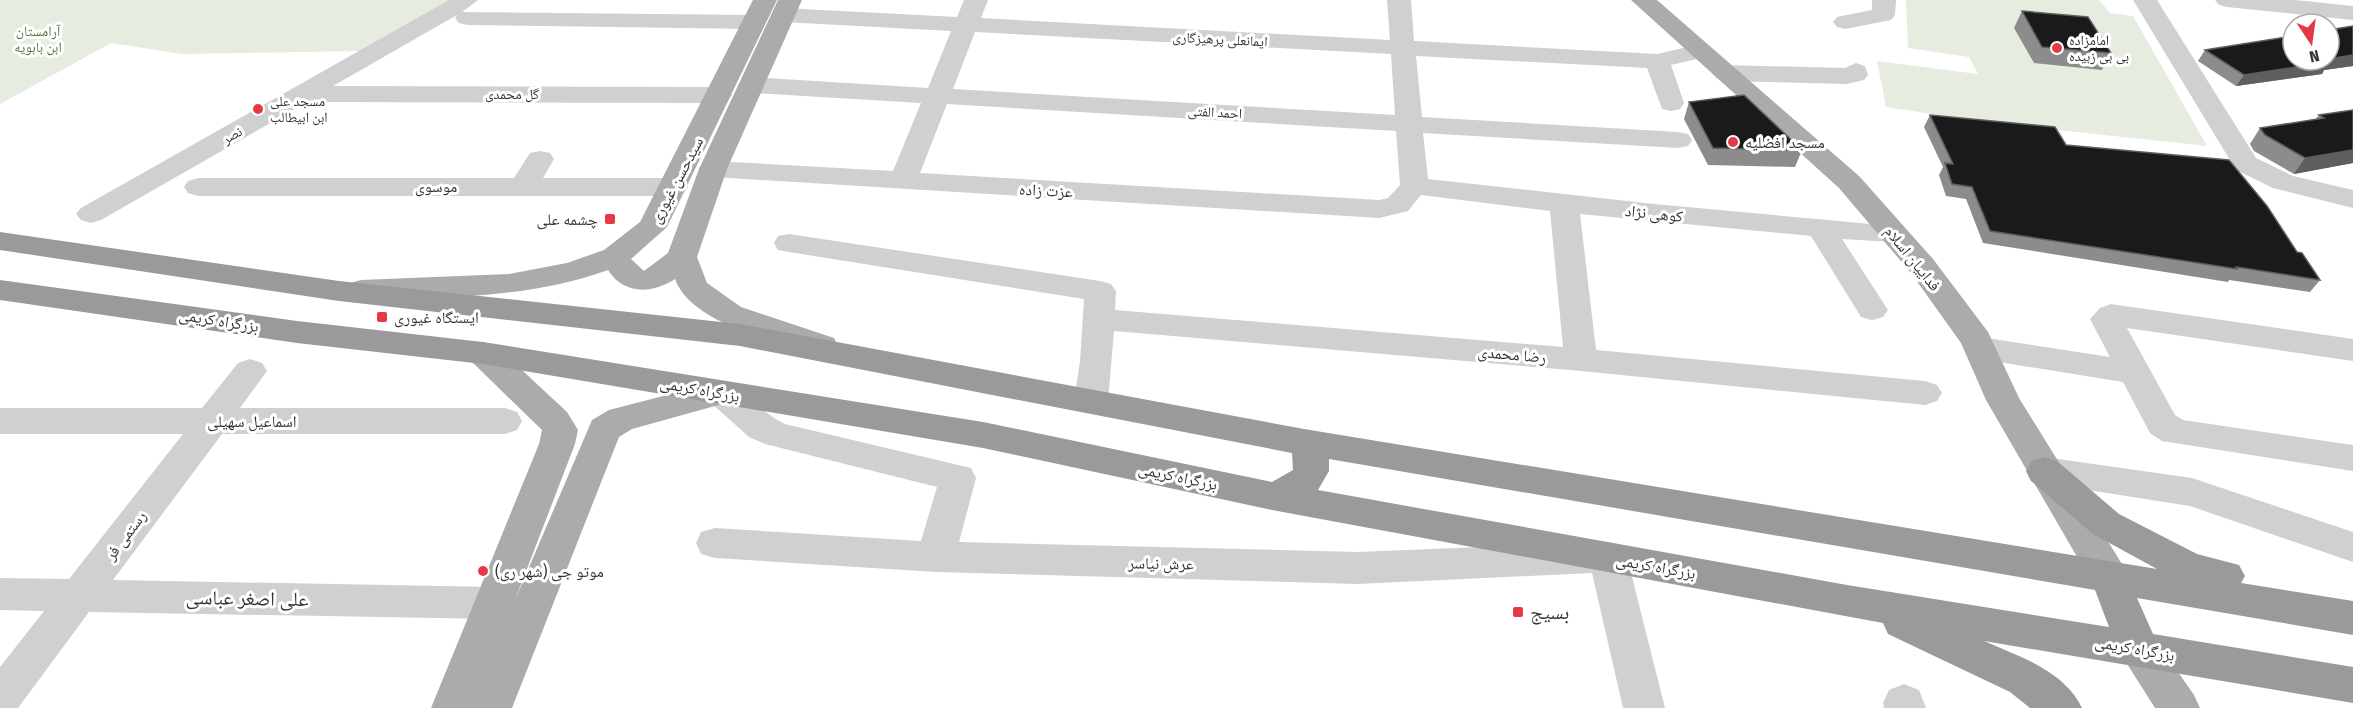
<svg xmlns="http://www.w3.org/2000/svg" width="2353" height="708" font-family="'Fira Sans Condensed','Noto Naskh Arabic',sans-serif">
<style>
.green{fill:#e6ecdf}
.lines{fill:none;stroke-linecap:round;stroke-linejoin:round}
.minor{fill:#d0d0d0;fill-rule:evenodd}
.major{fill:#ababab;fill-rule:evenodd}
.highway{fill:#9a9a9a;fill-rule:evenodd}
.wall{fill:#8c8c8c}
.shaded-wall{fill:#5f5f5f}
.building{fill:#1a1a1a;stroke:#5f5f5f;stroke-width:1.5}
.poi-dot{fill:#e63946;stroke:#fff;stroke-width:2}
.labels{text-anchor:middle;stroke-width:6;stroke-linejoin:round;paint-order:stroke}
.far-park-label{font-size:14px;fill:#56703f;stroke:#fff}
.far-street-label{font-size:14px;fill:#333;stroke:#fff}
.far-poi-label{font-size:14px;fill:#333;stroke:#fff;text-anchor:start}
.poi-label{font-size:16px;fill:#333;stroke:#fff;text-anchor:start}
.street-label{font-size:16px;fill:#333;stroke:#fff}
.near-street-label{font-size:20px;fill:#333;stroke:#fff}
.near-poi-label{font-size:20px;fill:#333;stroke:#fff;text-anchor:start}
</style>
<rect width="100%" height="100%" fill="#fff"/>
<g class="green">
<polygon points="0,0 457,0 364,51 182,54 111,43 0,104"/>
<polygon points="1906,0 2099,0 2110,13 2133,16 2207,146 1992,123 1886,107 1877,61 1978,74 1969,57 1908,48"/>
</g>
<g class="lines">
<g class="minor">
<polygon points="449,0 478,0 462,12 754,15 762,17 766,22 762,27 754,29 467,25 459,23 455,18 457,15 333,86 719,87 728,90 732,95 728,100 719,103 307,102 101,220 91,223 81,220 76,214 81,208"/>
<path d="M964 0H988L981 18 1390 40 1387 0H1411L1414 41 1657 54 1701 44 1710 46 1713 51 1710 56 1671 65 1684 103 1680 109 1671 111 1662 109 1647 68 1416 56 1422 117 1678 132 1688 134 1692 140 1688 146 1678 148 1423 133 1428 179 1654 204 1904 227 1909 233 1904 239 1894 242 1842 239 1888 310 1883 317 1872 320 1861 317 1811 236 1580 214 1596 350 1925 381 1937 385 1942 393 1937 401 1925 405 1581 371 1114 331 1108 401 1103 410 1091 413 1079 410 1074 401 1080 361 1084 299 789 252 778 250 774 243 778 236 789 234 1100 281 1111 284 1116 291 1115 310 1563 347 1550 211 1421 195 1408 211 1379 218 713 177 703 175 699 169 703 163 713 161 893 171 921 103 752 93 743 90 739 85 743 80 752 77 928 88 951 31 783 22 775 20 771 15 775 10 783 8 957 17ZM975 32 1391 54 1395 115 953 89ZM947 104 1396 131 1400 185 1388 198 1379 200 920 173Z"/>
<polygon points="1872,0 1896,0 1895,15 1891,20 1845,29 1837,27 1833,22 1837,17 1872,10"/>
<polygon points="2133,0 2157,0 2256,158 2293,176 2353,190 2353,208 2273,188 2236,170"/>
<polygon points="2215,0 2295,0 2353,6 2353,20 2227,7 2219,5"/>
<polygon points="1856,63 1865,66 1868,75 1864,80 1847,84 1725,81 1716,78 1712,73 1716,68 1725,65 1845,68"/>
<polygon points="540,151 550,153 554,159 543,178 674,178 684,181 688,187 684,193 674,196 198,196 188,193 184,187 188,181 198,178 514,178 530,153"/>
<polygon points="2111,304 2353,339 2353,361 2127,328 2175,415 2183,420 2353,445 2353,471 2162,441 2150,433 2123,382 1980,359 1968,356 1964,348 1968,340 1980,337 2110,357 2090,319 2100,308"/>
<polygon points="250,359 262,363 267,371 240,408 505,408 517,412 522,421 517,430 505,434 222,434 113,580 494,587 508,591 514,603 508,615 494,619 89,612 18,708 0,708 0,667 44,611 0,610 0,578 69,579 183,434 0,434 0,408 202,408 238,363"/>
<path d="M721 381C746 388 761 414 785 424L971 468 976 478 959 542 1357 552 1608 542 1622 546 1627 557 1665 708H1623L1592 573 1357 584 936 572 715 558 701 554 696 543 701 532 715 528 921 541 937 487 765 444 749 437 709 401 704 393 709 385Z"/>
<polygon points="2044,457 2192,478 2353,532 2353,562 2190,506 2031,481 2026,471 2031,461"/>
<polygon points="1904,684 1919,690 1926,708 1884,708 1883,703 1889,690"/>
</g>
<g class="major">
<path d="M753 0H777L667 227 631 259 644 271 668 253 699 169 778 0H802L727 169 697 257 707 283 741 307 834 338 838 346 834 354 822 357 810 354C770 339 691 323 675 279 652 294 624 295 608 270 528 299 444 297 361 300L350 297 345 290 350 283 361 280 509 274 567 263 604 250 640 222Z"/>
<polygon points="1631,0 1657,0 1859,176 1933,259 1988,332 2019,398 2122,564 2128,575 2122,586 2108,591 2094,586 1986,400 1961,343 1911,273 1839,188"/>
<polygon points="483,342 495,345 567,412 578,430 575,444 515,600 592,420 609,410 721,381 733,385 738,393 733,401 632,429 619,437 512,708 431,708 539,444 542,430 471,361 467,353 471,345"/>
<polygon points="2138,631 2153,636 2194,695 2200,708 2155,708 2117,648 2123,636"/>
</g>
<path class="highway" d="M0 232 339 281 740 324 1304 429 2157 569 2093 534 2031 481 2026 471 2031 461 2044 457 2057 461 2119 514 2197 554 2239 565 2245 576 2241 583 2353 601V635L2137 598 2153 634 2353 667V703L1984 641C2018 656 2065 671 2082 708H2030L2010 692 1888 634 1883 623 1272 510 983 448 483 364 297 343 0 300V280L297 321 483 342 983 422 1272 482 1293 470 1292 453 740 346 339 301 0 250ZM1329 459 2095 590 2109 627 1847 585 1318 490 1329 471Z"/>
</g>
<g class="wall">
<polygon points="2022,11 2111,53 2102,70 2034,63 2014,28"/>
<polygon points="2353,26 2353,66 2324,70 2322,74 2236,86 2198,61 2205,50"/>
<polygon points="1689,102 1802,150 1795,167 1708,165 1684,119"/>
<polygon points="2353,110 2353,163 2294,174 2254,151 2250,144 2260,128 2315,120 2319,115"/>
<polygon points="1930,115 2066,145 2297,252 2320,280 2310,292 2229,280 2228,282 1983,243 1966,199 1946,196 1939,175 1943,167 1924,127"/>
</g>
<g class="shaded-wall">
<polygon points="2353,55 2353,66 2324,70 2322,74 2236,86 2244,75"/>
<polygon points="2353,150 2353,163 2294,174 2305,158"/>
</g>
<g class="building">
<polygon points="2022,11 2088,17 2111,53 2042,47"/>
<polygon points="2353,26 2353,55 2329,59 2329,30"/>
<polygon points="2293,36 2293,60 2325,60 2330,62 2244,75 2205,50"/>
<polygon points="1744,95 1802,150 1713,148 1689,102"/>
<polygon points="2353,110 2353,150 2305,158 2265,135 2260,128 2324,118 2319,115"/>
<polygon points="1930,115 2055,127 2066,145 2229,160 2267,206 2297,252 2302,253 2320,280 2236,267 2237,269 1990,231 1972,187 1952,184 1945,163 1953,164"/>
</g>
<g class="poi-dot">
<circle cx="2057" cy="48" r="6"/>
<circle cx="258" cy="109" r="6"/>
<circle cx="1733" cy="142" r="6"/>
<rect x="604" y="213" width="12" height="12" rx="3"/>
<rect x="376" y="311" width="12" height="12" rx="3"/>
<circle cx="483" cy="571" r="6"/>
<rect x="1512" y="606" width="12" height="12" rx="3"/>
</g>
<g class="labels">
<g class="far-park-label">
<text x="38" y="36">آرامستان<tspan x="38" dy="16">ابن بابویه</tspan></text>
</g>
<g class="far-street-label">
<text transform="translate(1220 39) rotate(3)" y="5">ایمانعلی پرهیزگاری</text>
<text x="512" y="99">گل محمدی</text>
<text transform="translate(1215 112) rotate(3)" y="5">احمد الفتی</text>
<text transform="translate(232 135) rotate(-30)" y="5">نصر</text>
</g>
<g class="far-poi-label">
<text x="2069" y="45">امامزاده<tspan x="2069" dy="16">بی بی زبیده</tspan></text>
<text x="270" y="106">مسجد علی<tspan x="270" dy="16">ابن ابیطالب</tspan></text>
</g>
<g class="poi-label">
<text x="1745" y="148">مسجد افضلیه</text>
<text x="598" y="225" text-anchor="end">چشمه علی</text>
<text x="394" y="323">ایستگاه غیوری</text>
<text x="495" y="577">موتو جی (شهر ری)</text>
</g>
<g class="street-label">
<text transform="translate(676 180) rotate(-62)" y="6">سیدحسن غیوری</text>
<text x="436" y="192">موسوی</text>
<text transform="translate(1046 190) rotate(3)" y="6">عزت زاده</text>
<text transform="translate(1654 213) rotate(6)" y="6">کوهی نژاد</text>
<text transform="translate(1913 258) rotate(51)" y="6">فداییان اسلام</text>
<text transform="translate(219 320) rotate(9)" y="6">بزرگراه کریمی</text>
<text transform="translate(1512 354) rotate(5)" y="6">رضا محمدی</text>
<text transform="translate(700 389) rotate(10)" y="6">بزرگراه کریمی</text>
<text x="252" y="427">اسماعیل سهیلی</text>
<text transform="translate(1178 476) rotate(12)" y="6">بزرگراه کریمی</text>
<text transform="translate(125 535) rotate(-53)" y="6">رستمی فر</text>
<text transform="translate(1161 563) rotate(1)" y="6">عرش نیاسر</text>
<text transform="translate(1656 566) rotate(10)" y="6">بزرگراه کریمی</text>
<text transform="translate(2135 648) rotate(10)" y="6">بزرگراه کریمی</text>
</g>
<g class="near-street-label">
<text transform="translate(247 598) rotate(1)" y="7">علی اصغر عباسی</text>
</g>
<g class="near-poi-label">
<text x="1530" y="619">بسیج</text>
</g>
</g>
<g transform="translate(2311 42) rotate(167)"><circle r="28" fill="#ffffff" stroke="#adadad" stroke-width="1.5"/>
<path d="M0-4.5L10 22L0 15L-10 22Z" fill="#e63946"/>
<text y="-9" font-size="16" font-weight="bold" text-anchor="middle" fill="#333333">N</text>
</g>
</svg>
